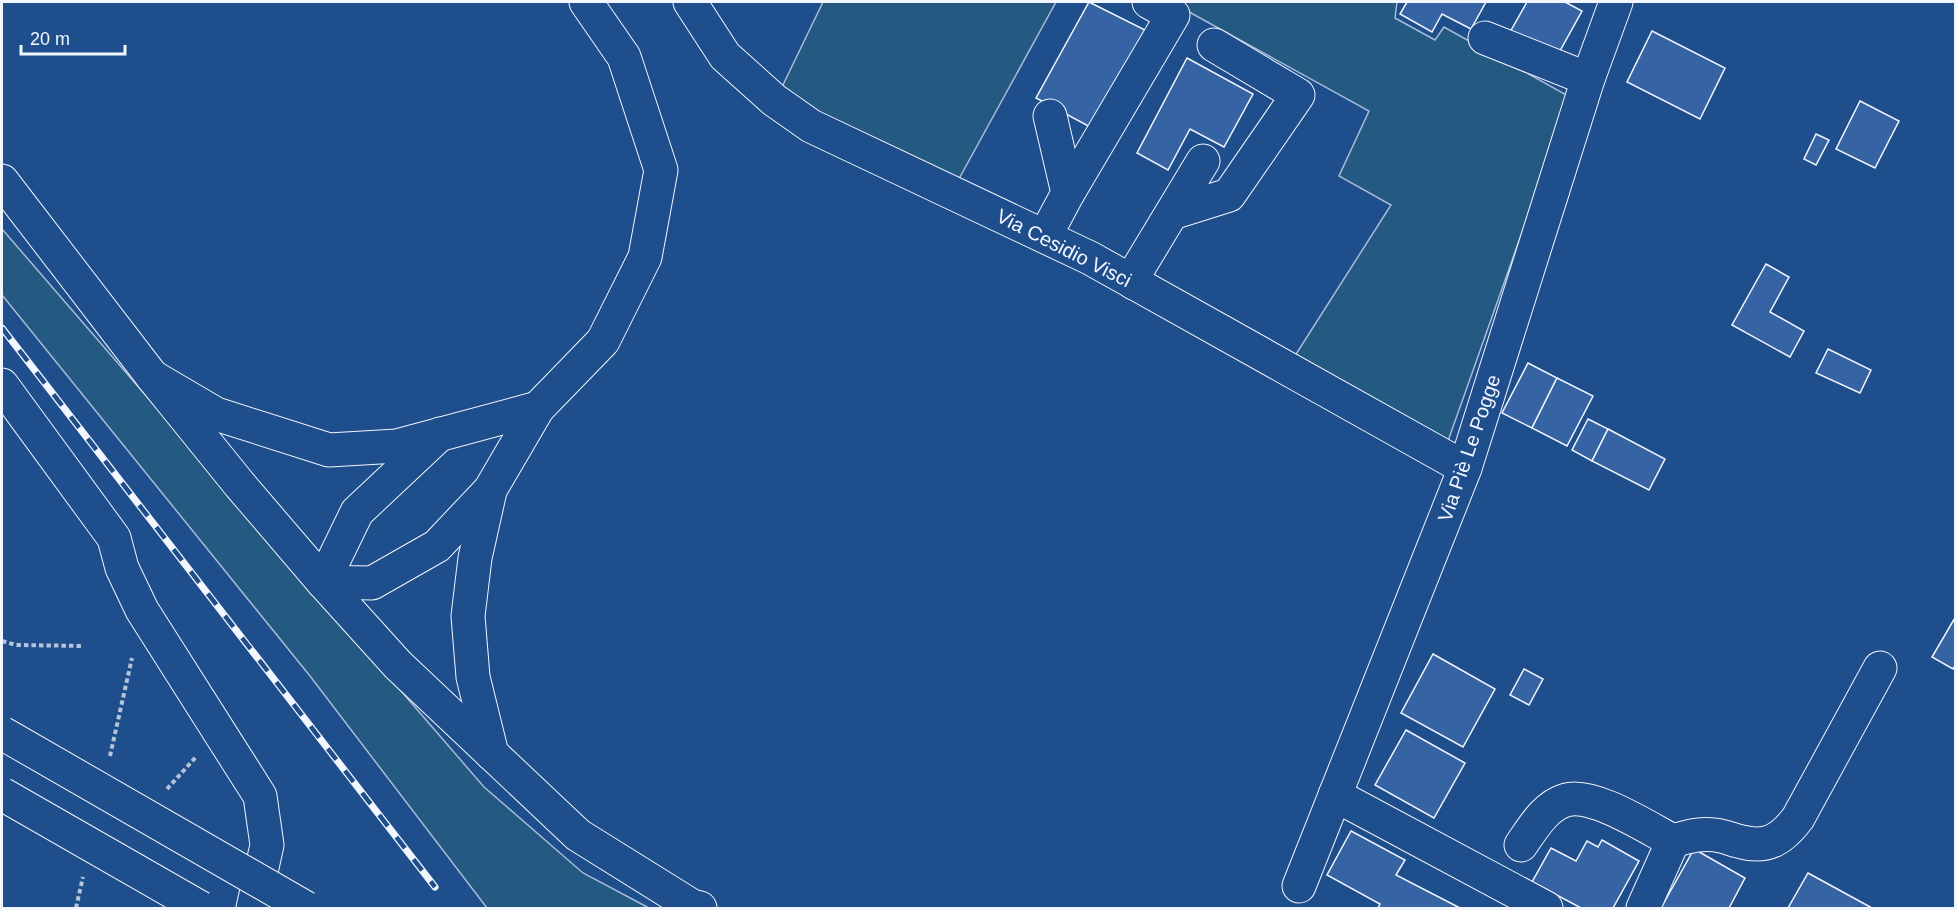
<svg xmlns="http://www.w3.org/2000/svg" width="1957" height="910" font-family="Arial,sans-serif">
<style>
.green{fill:#245a82;stroke:#a8bbd7;stroke-width:1.5}
.building{fill:#3563a3;stroke:#f2f6ff;stroke-width:1.5}
.lines{fill:none;stroke-linecap:round;stroke-linejoin:round}
.minor-casing{stroke:#f2f6ff;stroke-width:35}
.major-casing{stroke:#f2f6ff;stroke-width:35}
.highway-casing{stroke:#f2f6ff;stroke-width:35}
.path{stroke:#b3c4dc;stroke-width:4;stroke-dasharray:4.5 3;stroke-linecap:butt}
.minor{stroke:#1f4e8c;stroke-width:33}
.major{stroke:#1f4e8c;stroke-width:33}
.highway{stroke:#1f4e8c;stroke-width:33}
.rail-casing{stroke:#f2f6ff;stroke-width:7}
.rail{stroke:#1f4e8c;stroke-width:4.5;stroke-dasharray:14;stroke-linecap:butt}
.highway-bridge-casing{stroke:#f2f6ff;stroke-width:35;stroke-linecap:butt}
.highway-bridge{stroke:#1f4e8c;stroke-width:33}
.labels{text-anchor:middle;stroke-width:4.5;stroke-linejoin:round;paint-order:stroke}
.street-label{font-size:20px;fill:#f2f6ff;stroke:#1f4e8c}
</style>
<rect width="100%" height="100%" fill="#1f4e8c"/>
<g class="green">
<polygon points="823,2 1056,2 955,186 809,114 781,89"/>
<polygon points="1171,2 1397,2 1395,18 1435,40 1444,27 1570,97 1448,441 1291,362 1391,205 1339,176 1369,111"/>
<polygon points="2,229 484,787 583,873 649,908 487,908 310,676 2,295"/>
</g>
<g class="building">
<polygon points="1089,2 1145,30 1092,128 1036,98"/>
<polygon points="1407,2 1486,2 1471,29 1442,14 1432,32 1400,14"/>
<polygon points="1527,2 1565,2 1582,11 1556,58 1509,34"/>
<polygon points="1652,31 1725,68 1700,119 1627,82"/>
<polygon points="1187,58 1253,94 1224,147 1190,129 1168,170 1137,153"/>
<polygon points="1860,101 1899,121 1875,168 1836,149"/>
<polygon points="1816,134 1829,140 1816,165 1804,159"/>
<polygon points="1766,264 1789,277 1770,312 1804,331 1790,357 1732,325"/>
<polygon points="1828,349 1871,370 1860,393 1816,373"/>
<polygon points="1528,363 1557,378 1532,428 1502,413"/>
<polygon points="1557,378 1593,396 1567,446 1532,428"/>
<polygon points="1588,419 1608,429 1592,461 1572,450"/>
<polygon points="1608,429 1665,459 1649,490 1592,461"/>
<polygon points="1956,616 1956,664 1953,669 1932,657"/>
<polygon points="1433,654 1495,689 1463,747 1401,713"/>
<polygon points="1524,669 1543,679 1529,705 1510,695"/>
<polygon points="1406,730 1465,763 1434,818 1375,785"/>
<polygon points="1351,831 1405,860 1396,875 1460,908 1378,908 1380,904 1327,875"/>
<polygon points="1602,840 1639,861 1613,908 1581,908 1532,882 1551,848 1576,861 1587,841 1598,847"/>
<polygon points="1694,849 1745,878 1729,908 1661,908"/>
<polygon points="1808,873 1872,908 1788,908"/>
</g>
<g class="lines">
<defs>
<g id="minor">
<polyline points="690,2 725,56 774,100 811,126 1090,258 1465,468"/>
<polyline points="1485,38 1588,79"/>
<polyline points="1068,193 1173,15 1149,2"/>
<polyline points="1172,213 1229,195 1298,95 1214,45"/>
<polyline points="1045,236 1068,193 1050,116"/>
<polyline points="1134,283 1139,267 1203,161"/>
<polyline points="153,377 216,414 329,450 397,446 538,408"/>
<polyline points="2,385 114,538 122,568 142,610 260,796 267,845 253,908"/>
<polyline points="440,434 357,512 323,582 372,583 437,546 490,490 538,408 603,341 645,257 661,170 624,57 586,2"/>
<polyline points="490,491 475,558 468,616 473,677 492,754"/>
<polyline points="1335,795 1546,908"/>
<path d="M1521 845C1533 828 1545 806 1566 800 1593 792 1648 828 1673 841"/>
<polyline points="1299,886 1465,468 1588,79 1616,2"/>
<path d="M1643 908 1673 841C1687 837 1700 833 1715 835 1724 836 1733 840 1742 842 1768 849 1783 838 1798 818L1880 668"/>
</g>
<polyline id="major" points="2,181 151,375 240,485 323,582"/>
<polyline id="highway" points="323,582 398,665 578,835 692,906 700,908"/>
</defs>
<use href="#minor" class="minor-casing"/>
<use href="#major" class="major-casing"/>
<use href="#highway" class="highway-casing"/>
<g class="path">
<polyline points="2,641 16,645 84,646"/>
<polyline points="110,756 132,658"/>
<polyline points="167,789 196,757"/>
<polyline points="76,908 83,877"/>
</g>
<use href="#minor" class="minor"/>
<use href="#major" class="major"/>
<use href="#highway" class="highway"/>
<defs>
<polyline id="rail" points="2,328 435,887"/>
</defs>
<use href="#rail" class="rail-casing"/>
<use href="#rail" class="rail"/>
<defs>
<g id="highway-bridge">
<polyline points="2,733 306,908"/>
<polyline points="2,794 201,908"/>
</g>
</defs>
<use href="#highway-bridge" class="highway-bridge-casing"/>
<use href="#highway-bridge" class="highway-bridge"/>
</g>
<g class="labels">
<g class="street-label">
<text transform="translate(1064 248) rotate(27)" y="7">Via Cesidio Visci</text>
<text transform="translate(1469 448) rotate(-71)" y="7">Via Piè Le Pogge</text>
</g>
</g>
<rect width="1957" height="910" fill="none" stroke="#f2f6ff" stroke-width="6"/>
<path d="M21 45v9h104v-9" fill="none" stroke="#f2f6ff" stroke-width="3"/>
<text x="30" y="45" font-size="18" fill="#f2f6ff" stroke="#1f4e8c" stroke-width="4.5" paint-order="stroke">20 m</text>
</svg>
